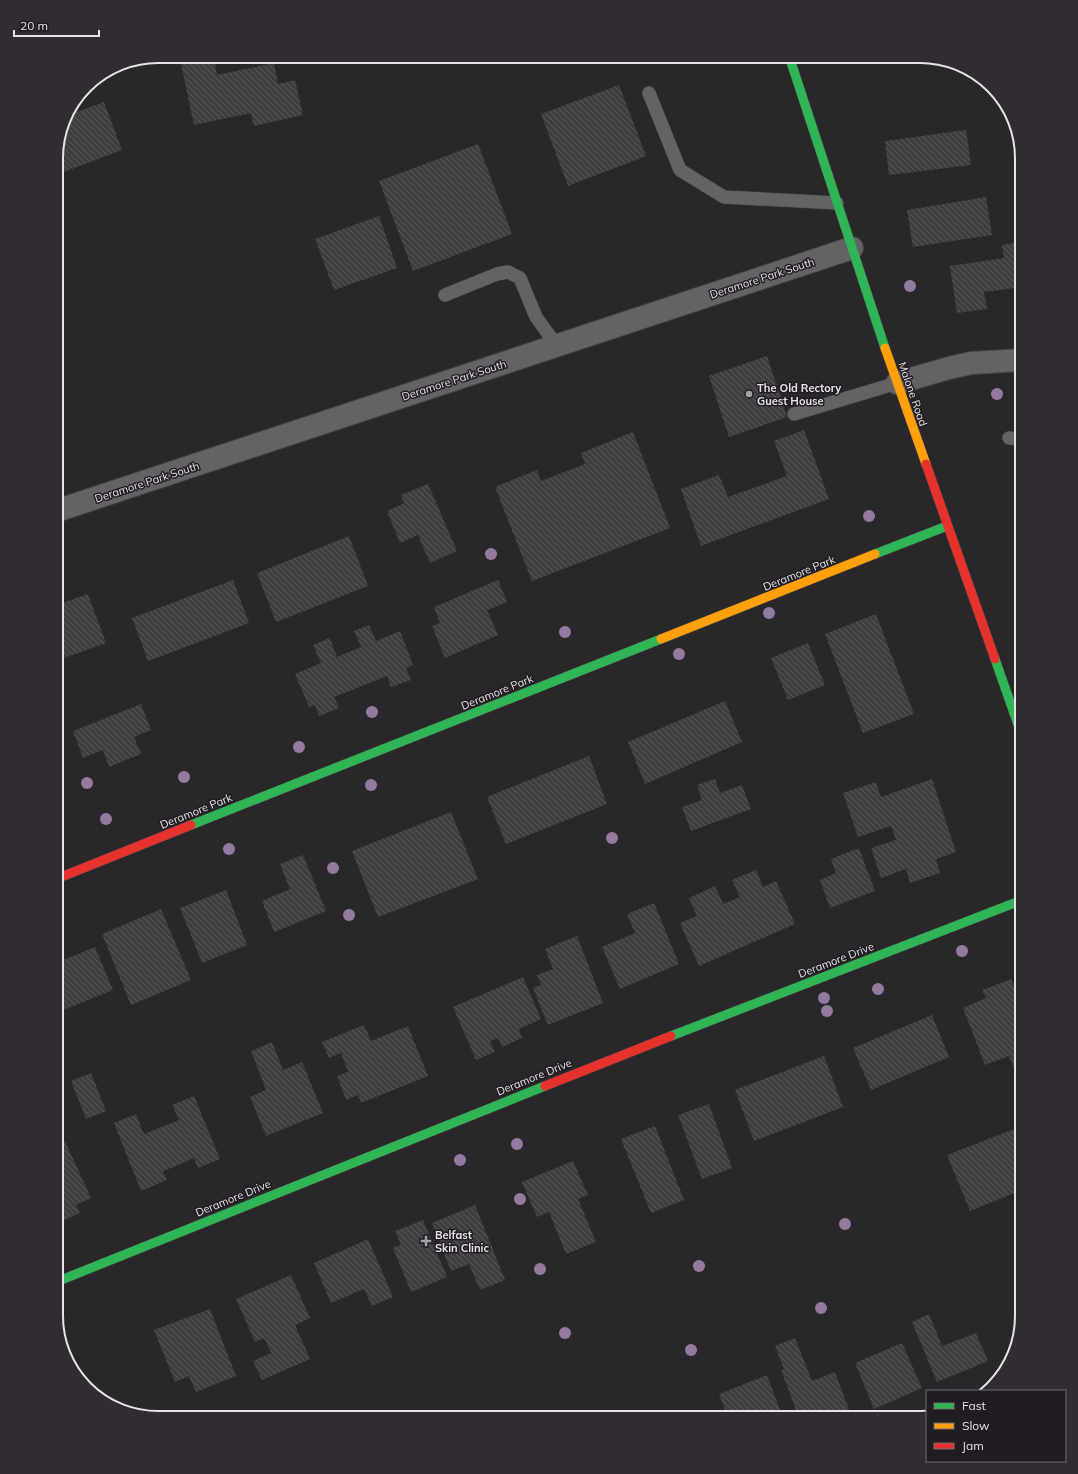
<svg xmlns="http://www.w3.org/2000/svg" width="1078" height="1474" font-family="Mulish,sans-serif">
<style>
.building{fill:url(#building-back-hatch)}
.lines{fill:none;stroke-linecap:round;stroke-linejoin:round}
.lane-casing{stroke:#444345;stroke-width:14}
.street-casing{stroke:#444345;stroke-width:24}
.fast-casing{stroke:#444345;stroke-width:10}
.slow-casing{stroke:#444345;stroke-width:10}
.jam-casing{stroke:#444345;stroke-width:10}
.lane{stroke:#646265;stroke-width:13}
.street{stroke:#646265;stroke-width:22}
.fast{stroke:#30b455;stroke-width:9}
.slow{stroke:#ff9f0a;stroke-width:9}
.jam{stroke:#e5322d;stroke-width:9}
.tree{fill:#937b9f}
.poi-dot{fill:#a4a2a5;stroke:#201c22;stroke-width:1.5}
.labels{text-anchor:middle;stroke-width:3;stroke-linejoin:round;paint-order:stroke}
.street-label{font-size:11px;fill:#e6e4e7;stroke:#201c22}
.poi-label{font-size:11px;font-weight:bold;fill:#e6e4e7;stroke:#201c22;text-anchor:start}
.rim{fill:none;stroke:#e6e4e7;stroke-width:2}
</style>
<defs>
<pattern id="building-back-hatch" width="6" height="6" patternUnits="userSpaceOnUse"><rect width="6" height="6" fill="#3f3d40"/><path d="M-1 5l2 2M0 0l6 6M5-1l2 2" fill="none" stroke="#5b595c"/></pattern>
</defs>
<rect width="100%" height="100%" fill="#29272a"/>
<g class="building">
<polygon points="474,56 495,56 477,64"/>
<polygon points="921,56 926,56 935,59 921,60"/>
<polygon points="214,57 217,75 274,63 278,84 295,80 303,115 254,126 251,113 194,125 181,64"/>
<polygon points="619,85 646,156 568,186 541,114"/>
<polygon points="104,102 122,150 56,175 56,151 66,116"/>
<polygon points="966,130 971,165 889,175 885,141"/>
<polygon points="478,144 512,234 413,271 379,181"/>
<polygon points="986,197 992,235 913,247 907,210"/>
<polygon points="379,216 397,268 334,290 315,239"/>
<polygon points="1022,242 1022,287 984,292 987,309 957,313 950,266 1004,258 1002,245"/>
<polygon points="767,356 787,417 729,437 709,376"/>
<polygon points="804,430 829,499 701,546 681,489 719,475 728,497 787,476 774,441"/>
<polygon points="633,432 670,528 532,581 495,487 537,470 541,481 585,464 581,453"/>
<polygon points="428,484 457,551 430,563 418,535 400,543 387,511 404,503 401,495"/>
<polygon points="349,536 368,586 276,622 257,573"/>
<polygon points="233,580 249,623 148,661 132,618"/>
<polygon points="498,580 507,602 487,610 498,635 445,658 432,626 440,623 434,607"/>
<polygon points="88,594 106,643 56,661 56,605"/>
<polygon points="876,614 914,714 863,733 825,634"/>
<polygon points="369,625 376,641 400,631 413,665 406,668 411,680 391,687 387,676 334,697 339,708 319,716 315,705 309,707 295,674 321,663 313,645 330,638 337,657 361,647 354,631"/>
<polygon points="808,643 825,685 788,700 771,658"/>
<polygon points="725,701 742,742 645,784 628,742"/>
<polygon points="141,704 151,730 134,737 141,754 109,767 103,750 83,758 73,731"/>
<polygon points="589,756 607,804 506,844 487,797"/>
<polygon points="715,779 720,793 742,785 751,809 691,831 682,807 702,800 697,785"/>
<polygon points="932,779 956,852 936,859 940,873 910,883 906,869 881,878 871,848 896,840 891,826 858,837 843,793 876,782 881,797"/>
<polygon points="451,812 478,879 378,917 352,851"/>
<polygon points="859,848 875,891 830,908 820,880 836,873 831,859"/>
<polygon points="303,855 326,911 274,932 262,901 290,889 280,864"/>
<polygon points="756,870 763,887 776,881 795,924 699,966 680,923 697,916 689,898 715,886 723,904 740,897 732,880"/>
<polygon points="226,890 247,945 202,963 180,908"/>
<polygon points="654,903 679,964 620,989 602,947 635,933 627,914"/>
<polygon points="161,909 191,980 131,1005 102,934"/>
<polygon points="577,936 603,1003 548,1025 533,988 541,985 537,975 553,969 545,949"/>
<polygon points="95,947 113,990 56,1013 56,963"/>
<polygon points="523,977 541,1019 519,1029 522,1038 502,1047 498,1038 490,1041 495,1052 476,1060 453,1007"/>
<polygon points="1011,979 1022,1006 1022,1068 1015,1071 1009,1056 985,1065 963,1008 986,998 982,990"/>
<polygon points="932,1015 949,1057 871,1090 853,1048"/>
<polygon points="364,1025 371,1041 408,1026 428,1076 361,1103 358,1095 346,1100 337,1076 348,1072 341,1053 329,1058 322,1042"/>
<polygon points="272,1042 283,1070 302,1062 323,1113 266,1136 250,1097 266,1090 251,1051"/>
<polygon points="824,1056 843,1107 754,1141 735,1090"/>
<polygon points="91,1073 106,1111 86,1119 71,1081"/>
<polygon points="194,1096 220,1159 198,1168 194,1158 181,1164 163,1171 167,1180 141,1191 114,1123 136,1114 144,1134 179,1120 172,1105"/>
<polygon points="709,1104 732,1168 702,1179 678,1115"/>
<polygon points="655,1126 684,1200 651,1213 621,1139"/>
<polygon points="1022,1126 1022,1190 970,1211 947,1155"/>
<polygon points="65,1141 91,1198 76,1205 80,1213 60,1222 56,1214 56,1145"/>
<polygon points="573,1161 588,1195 578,1199 596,1242 566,1254 549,1212 537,1217 522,1182"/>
<polygon points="475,1205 505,1280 480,1290 469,1264 451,1271 432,1223"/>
<polygon points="423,1220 447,1277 411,1292 393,1248 401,1245 395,1231"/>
<polygon points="368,1239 393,1297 372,1306 364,1289 331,1303 314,1263"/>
<polygon points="291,1275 310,1318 295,1325 310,1359 262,1380 253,1361 271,1353 264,1338 255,1342 236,1299"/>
<polygon points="210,1309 236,1376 196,1392 189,1376 175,1382 154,1330"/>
<polygon points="929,1314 942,1346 976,1333 988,1361 937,1382 912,1322"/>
<polygon points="795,1338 812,1381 835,1372 851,1415 845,1418 799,1418 781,1370 784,1369 775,1346"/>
<polygon points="902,1343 922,1388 874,1409 855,1363"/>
<polygon points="767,1375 783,1418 728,1418 719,1394"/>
</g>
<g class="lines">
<defs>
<g id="lane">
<polyline points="649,93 680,170 724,197 837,203"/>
<polyline points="445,295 497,274 508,272 520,278 536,317 557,346"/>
<polyline points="794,414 897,383"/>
<polyline points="1009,438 1022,439"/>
</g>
<g id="street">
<polyline points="897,383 949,368 971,363 1022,360"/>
<polyline points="56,511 852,248"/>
</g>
<g id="fast">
<polyline points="789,56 885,348"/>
<polyline points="875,554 947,526"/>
<polyline points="995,659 1022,736"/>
<polyline points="191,825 661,639"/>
<polyline points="671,1036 1022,900"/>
<polyline points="56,1282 545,1086"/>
</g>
<g id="slow">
<polyline points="885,348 926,464"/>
<polyline points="661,639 875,554"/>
</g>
<g id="jam">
<polyline points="926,464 995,659"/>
<polyline points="56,879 191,825"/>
<polyline points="545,1086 671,1036"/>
</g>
</defs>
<use href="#lane" class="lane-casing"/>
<use href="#street" class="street-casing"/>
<use href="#fast" class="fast-casing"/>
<use href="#slow" class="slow-casing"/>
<use href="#jam" class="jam-casing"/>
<use href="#lane" class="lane"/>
<use href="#street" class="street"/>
<use href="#fast" class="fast"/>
<use href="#slow" class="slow"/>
<use href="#jam" class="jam"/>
</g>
<g class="tree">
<circle cx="910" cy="286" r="6"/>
<circle cx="997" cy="394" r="6"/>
<circle cx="869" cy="516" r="6"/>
<circle cx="491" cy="554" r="6"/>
<circle cx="769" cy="613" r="6"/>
<circle cx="565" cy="632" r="6"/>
<circle cx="679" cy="654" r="6"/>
<circle cx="372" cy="712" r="6"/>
<circle cx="299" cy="747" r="6"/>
<circle cx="184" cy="777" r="6"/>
<circle cx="87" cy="783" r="6"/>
<circle cx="371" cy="785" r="6"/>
<circle cx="106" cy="819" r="6"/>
<circle cx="612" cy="838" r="6"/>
<circle cx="229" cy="849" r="6"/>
<circle cx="333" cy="868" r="6"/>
<circle cx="349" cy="915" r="6"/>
<circle cx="962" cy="951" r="6"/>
<circle cx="878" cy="989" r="6"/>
<circle cx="824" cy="998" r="6"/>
<circle cx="827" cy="1011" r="6"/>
<circle cx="517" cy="1144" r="6"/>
<circle cx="460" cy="1160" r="6"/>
<circle cx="520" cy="1199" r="6"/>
<circle cx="845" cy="1224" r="6"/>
<circle cx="699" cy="1266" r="6"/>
<circle cx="540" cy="1269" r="6"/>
<circle cx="821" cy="1308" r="6"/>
<circle cx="565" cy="1333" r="6"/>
<circle cx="691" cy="1350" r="6"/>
</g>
<g class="poi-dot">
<circle cx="749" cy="394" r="4"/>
<path d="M424 1235h4v4h4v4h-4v4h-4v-4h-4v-4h4z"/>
</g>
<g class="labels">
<g class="street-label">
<text transform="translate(762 278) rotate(-18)" y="4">Deramore Park South</text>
<text transform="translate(454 380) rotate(-18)" y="4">Deramore Park South</text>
<text transform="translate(913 394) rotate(71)" y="4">Malone Road</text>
<text transform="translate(147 482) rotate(-18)" y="4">Deramore Park South</text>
<text transform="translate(799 573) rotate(-22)" y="4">Deramore Park</text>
<text transform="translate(497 692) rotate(-22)" y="4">Deramore Park</text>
<text transform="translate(196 811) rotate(-22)" y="4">Deramore Park</text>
<text transform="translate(836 960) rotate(-21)" y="4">Deramore Drive</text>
<text transform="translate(534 1077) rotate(-22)" y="4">Deramore Drive</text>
<text transform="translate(233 1198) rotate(-22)" y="4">Deramore Drive</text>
</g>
<g class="poi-label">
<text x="757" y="392">The Old Rectory<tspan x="757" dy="13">Guest House</tspan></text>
<text x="435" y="1239">Belfast<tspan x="435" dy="13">Skin Clinic</tspan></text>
</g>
</g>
<path d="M0 0H1078V1474H0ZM158 63H920A95 95 0 0 1 1015 158V1316A95 95 0 0 1 920 1411H158A95 95 0 0 1 63 1316V158A95 95 0 0 1 158 63Z" fill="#302c32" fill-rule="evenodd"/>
<path class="rim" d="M158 63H920A95 95 0 0 1 1015 158V1316A95 95 0 0 1 920 1411H158A95 95 0 0 1 63 1316V158A95 95 0 0 1 158 63Z"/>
<rect x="926" y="1390" width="140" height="72" fill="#201c22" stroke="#6f6c71"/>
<rect x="934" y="1403" width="20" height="6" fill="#30b455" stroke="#6f6c71"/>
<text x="962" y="1410" font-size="12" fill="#e6e4e7">Fast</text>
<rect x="934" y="1423" width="20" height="6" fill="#ff9f0a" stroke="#6f6c71"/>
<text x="962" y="1430" font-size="12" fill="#e6e4e7">Slow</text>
<rect x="934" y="1443" width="20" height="6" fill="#e5322d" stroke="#6f6c71"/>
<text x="962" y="1450" font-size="12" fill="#e6e4e7">Jam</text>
<path d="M14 30v6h85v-6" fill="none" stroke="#e6e4e7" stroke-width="2"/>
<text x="20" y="30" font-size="12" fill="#e6e4e7" stroke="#201c22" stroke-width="3" paint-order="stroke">20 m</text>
</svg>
